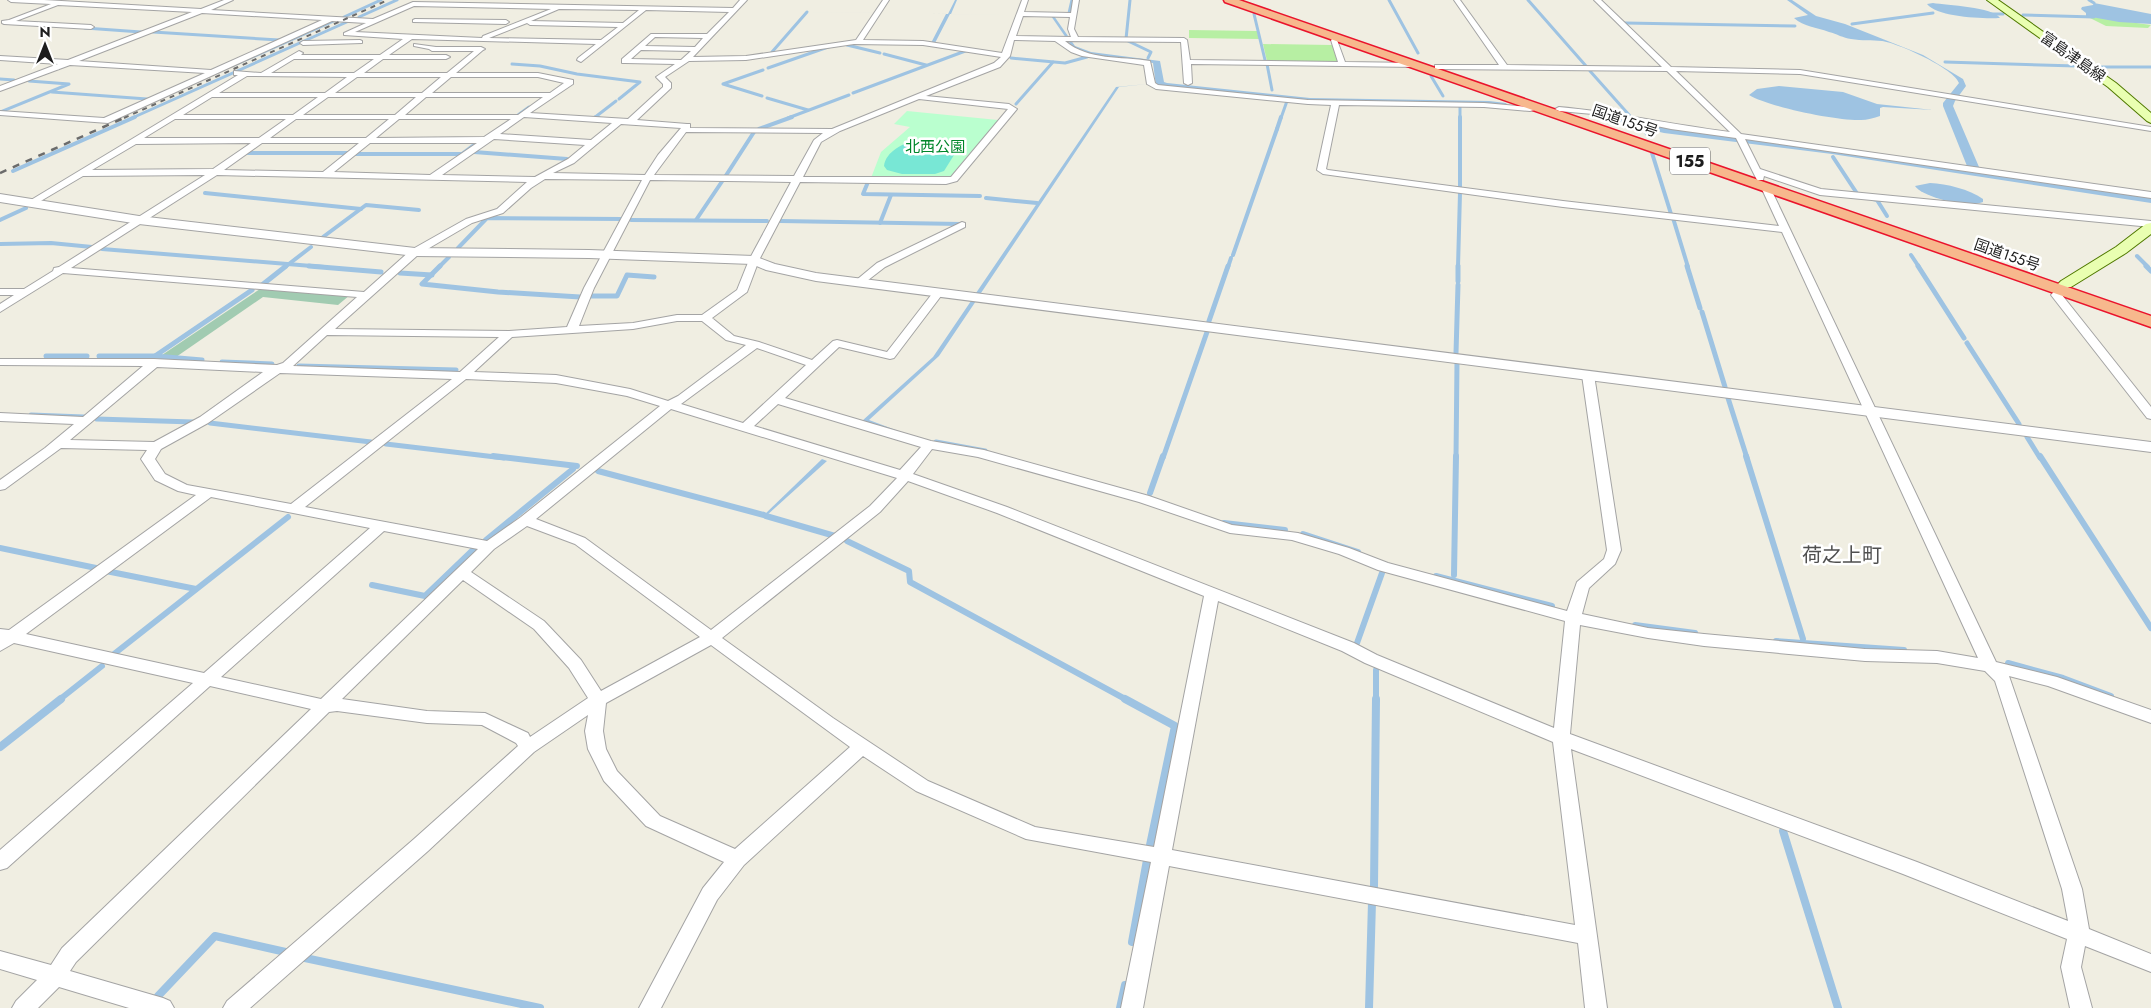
<svg xmlns="http://www.w3.org/2000/svg" width="2151" height="1008" font-family="Jost,'Noto Sans JP',sans-serif">
<style>
.grass{fill:#b7efa3}
.cemetery{fill:#a1cbb1}
.park{fill:#baffcf}
.pitch{fill:#78e7d5}
.water{fill:#9ec3e2}
.lines{fill:none;stroke-linecap:round;stroke-linejoin:round}
.stream-far4{stroke:#9ec3e2;stroke-width:3}
.stream-far3{stroke:#9ec3e2;stroke-width:4}
.stream-far2{stroke:#9ec3e2;stroke-width:5}
.stream-far1{stroke:#9ec3e2;stroke-width:6}
.stream{stroke:#9ec3e2;stroke-width:8}
.minor-casing{stroke:#a4a4a4;stroke-width:2}
.tertiary-casing{stroke:#a4a4a4;stroke-width:2}
.secondary-casing{stroke:#507900;stroke-width:2}
.trunk-casing{stroke:#ea132c;stroke-width:3}
.minor{fill:#fff;fill-rule:evenodd}
.tertiary{fill:#fff;fill-rule:evenodd}
.secondary{fill:#e9ffb1;fill-rule:evenodd}
.trunk{fill:#f7b88d;fill-rule:evenodd}
.rail-far1{stroke:#6b6b6b;stroke-width:2;stroke-dasharray:5 5;stroke-linecap:butt}
.rail{stroke:#6b6b6b;stroke-width:2.5;stroke-dasharray:7 7;stroke-linecap:butt}
.labels{text-anchor:middle;stroke-width:5;stroke-linejoin:round;paint-order:stroke}
.far-street-label{font-size:15px;fill:#1d1d1d;stroke:#fff}
.far-park-label{font-size:15px;fill:#01862a;stroke:#fff}
.shield{fill:#fff;stroke:#616161;stroke-width:1}
.shield-label{font-size:16px;font-weight:bold;fill:#1d1d1d}
.quarter-label{font-size:20px;fill:#505050;stroke:#fff}
</style>
<rect width="100%" height="100%" fill="#f0eee2"/>
<g class="grass">
<polygon points="2086,16 2151,25 2148,28 2106,26"/>
<polygon points="1189,30 1257,31 1259,39 1189,38"/>
<polygon points="1263,44 1332,45 1338,61 1267,61"/>
</g>
<polygon class="cemetery" points="260,289 350,295 338,305 263,297 176,357 162,355"/>
<polygon class="park" points="907,111 998,120 950,177 871,178 881,152 910,127 894,124"/>
<path class="pitch" d="M916 139 967 145 954 155 944 171 935 174H902L887 170 884 166C886 151 903 144 916 139Z"/>
<g class="water">
<polygon points="955,0 957,0 951,14 1054,16 1075,46 1091,52 1160,61 1164,82 1167,83 1310,98 1489,101 1506,103 1508,106 1310,101 1156,86 1153,63 1091,54 1073,48 1051,16 950,14 935,43 931,43 946,14 736,11 948,14"/>
<path d="M1787 0H1792L1816 16 1845 24 1923 55 1963 79 1966 86 1955 101 1953 106 1979 167 1984 172 2151 197V203L1832 154 1664 133 1596 117 1595 114 1626 119 1670 129 1967 166 1943 106V103L1959 83C1955 69 1898 43 1882 41 1872 40 1862 41 1851 39 1843 38 1837 34 1829 32 1816 27 1804 27 1794 18L1808 15Z"/>
<path d="M1933 3C1947 5 1993 7 2000 18 1983 19 1937 17 1927 4Z"/>
<polygon points="2094,3 2151,14 2151,24 2119,22 2086,16 2086,13 2081,9 2082,7 2093,5"/>
<polygon points="1147,84 1119,87 981,293 976,293 1116,87"/>
<path d="M1779 86 1843 92 1877 104 1933 110 1883 107 1880 108V116C1874 118 1867 120 1861 120 1837 121 1769 107 1749 95L1757 89Z"/>
<path d="M1930 183C1947 184 1969 189 1983 199V202C1970 208 1923 198 1915 186Z"/>
<polygon points="971,301 976,301 939,356 869,420 917,438 862,421 933,357"/>
<polygon points="822,459 827,461 766,516 764,515"/>
</g>
<g class="lines">
<g class="stream-far4">
<polyline points="1389,0 1418,53"/>
<polyline points="1528,0 1586,66"/>
<polyline points="2089,0 2094,3"/>
<polyline points="1069,13 1072,0"/>
<polyline points="1254,14 1265,60"/>
<polyline points="1990,14 2003,14"/>
<polyline points="2023,15 2094,17"/>
<polyline points="344,17 381,0"/>
<polyline points="359,17 397,0"/>
<polyline points="1625,23 1795,26"/>
<polyline points="1852,24 1933,13"/>
<polyline points="85,28 141,32"/>
<polyline points="153,32 279,40"/>
<polyline points="1126,39 1130,0"/>
<polyline points="1128,41 1151,52 1148,58"/>
<polyline points="847,45 880,53"/>
<polyline points="772,52 807,12"/>
<polyline points="884,54 926,65"/>
<polyline points="1011,58 1065,63 1087,57"/>
<polyline points="1945,62 2076,66"/>
<polyline points="512,64 540,66 577,74 640,82 619,99"/>
<polyline points="1267,64 1272,90"/>
<polyline points="232,66 336,20"/>
<polyline points="2097,67 2151,67"/>
<polyline points="768,68 831,46"/>
<polyline points="1590,71 1630,116"/>
<polyline points="1431,76 1443,96"/>
<polyline points="0,79 14,80"/>
<polyline points="52,92 147,99"/>
<polyline points="853,93 968,50"/>
<polyline points="762,96 723,84 763,70"/>
<polyline points="767,98 808,110"/>
<polyline points="1016,104 1053,62"/>
<polyline points="1460,106 1460,118"/>
<polyline points="0,112 69,84 29,81"/>
<polyline points="518,115 529,107"/>
<polyline points="132,118 349,21"/>
<polyline points="594,118 616,101"/>
<polyline points="788,118 849,95"/>
<polyline points="1281,118 1287,101"/>
</g>
<g class="stream-far3">
<polyline points="596,117 594,118 599,118"/>
<polyline points="1460,117 1460,188"/>
<polyline points="759,129 792,117"/>
<polyline points="1277,129 1281,117"/>
<polyline points="1644,129 1647,134"/>
<polyline points="474,152 567,159"/>
<polyline points="248,153 347,153"/>
<polyline points="1652,153 1671,214"/>
<polyline points="355,154 462,154 478,142"/>
<polyline points="1833,157 1858,195"/>
<polyline points="13,171 135,117"/>
<polyline points="725,177 754,132"/>
<polyline points="868,182 863,194 980,196"/>
<polyline points="205,193 361,209"/>
<polyline points="986,198 1037,203"/>
<polyline points="1873,199 1877,200 1887,216"/>
<polyline points="1673,218 1688,267"/>
<polyline points="0,220 26,208"/>
<polyline points="631,220 767,221"/>
<polyline points="696,220 723,180"/>
<polyline points="780,221 961,224"/>
<polyline points="880,223 891,195"/>
<polyline points="323,237 366,205 419,210"/>
<polyline points="0,244 51,243 92,247"/>
<polyline points="458,248 487,218 622,219"/>
<polyline points="102,249 324,267"/>
<polyline points="1233,255 1277,129"/>
<polyline points="1911,255 1919,267"/>
<polyline points="2137,256 2148,267"/>
<polyline points="285,267 311,247"/>
<polyline points="439,267 449,257"/>
<polyline points="1228,267 1231,258"/>
<polyline points="1458,267 1460,193"/>
</g>
<g class="stream-far2">
<polyline points="309,266 381,272"/>
<polyline points="440,266 422,284 498,292 580,297"/>
<polyline points="1687,266 1700,308"/>
<polyline points="1918,266 1964,338"/>
<polyline points="2146,266 2151,271"/>
<polyline points="400,273 432,275"/>
<polyline points="1458,281 1458,266"/>
<polyline points="262,285 286,266"/>
<polyline points="589,296 617,296 627,275 654,277"/>
<polyline points="1702,312 1725,387"/>
<polyline points="1209,321 1228,266"/>
<polyline points="1967,343 2019,424"/>
<polyline points="1456,353 1458,285"/>
<polyline points="46,356 87,356"/>
<polyline points="99,356 155,356"/>
<polyline points="202,360 155,356 252,290"/>
<polyline points="222,362 272,364"/>
<polyline points="299,366 456,370"/>
<polyline points="1728,398 1747,458"/>
<polyline points="31,415 84,417"/>
<polyline points="97,419 193,422"/>
<polyline points="210,423 371,442"/>
<polyline points="2027,437 2040,458"/>
<polyline points="936,442 985,451"/>
<polyline points="386,444 504,458"/>
<polyline points="1163,458 1207,332"/>
<polyline points="1456,458 1457,362"/>
</g>
<g class="stream-far1">
<polyline points="493,456 577,466"/>
<polyline points="1746,456 1803,639"/>
<polyline points="2040,456 2151,628"/>
<polyline points="598,471 764,515"/>
<polyline points="1150,493 1163,456"/>
<polyline points="766,516 835,536"/>
<polyline points="1224,523 1285,530"/>
<polyline points="1303,534 1358,552"/>
<polyline points="486,540 573,469"/>
<polyline points="847,541 909,571 910,582 1127,700"/>
<polyline points="0,548 96,568"/>
<polyline points="106,571 196,589"/>
<polyline points="1454,575 1456,456"/>
<polyline points="1436,576 1552,606"/>
<polyline points="372,585 425,596 475,548"/>
<polyline points="1635,625 1695,633"/>
<polyline points="1776,641 1904,650"/>
<polyline points="1357,643 1382,573"/>
<polyline points="114,654 288,517"/>
<polyline points="2008,663 2063,678 2111,696"/>
<polyline points="59,700 102,666"/>
<polyline points="1376,700 1376,670"/>
</g>
<g class="stream">
<polyline points="1125,699 1175,726 1150,845"/>
<polyline points="0,747 61,699"/>
<polyline points="1783,831 1838,1008"/>
<polyline points="1374,887 1376,699"/>
<polyline points="1132,942 1147,860"/>
<polyline points="305,958 540,1008"/>
<polyline points="158,996 215,936 290,953"/>
<polyline points="1120,1008 1125,985"/>
<polyline points="1369,1008 1372,902"/>
</g>
<defs>
<g id="minor">
<path d="M8 0H44L201 9 224 0H233L211 10 373 19 413 2 733 8 740 0H747L693 57 746 56 856 40 883 0H889L863 40 923 41 1002 53 1022 0H1028L1024 12 1071 13 1073 0H1079L1074 29 1078 37 1184 38 1187 40 1190 60 1338 62 1331 40 1336 35 1339 37 1337 40 1345 62 1416 63 1420 65 1416 67 1191 64 1192 83 1188 85 1184 83 1181 42 1065 41C1089 61 1120 56 1150 61L1155 83 1158 85 1308 100 1484 103 1530 107 1540 106 1544 108 1530 111 1484 107 1339 105 1326 169 1328 170 1563 201 1779 226 1761 187 1763 185H1769L1996 662 2057 677 2151 710V723L2048 686 2009 676 2082 889 2089 929 2151 954V972L2085 946 2081 967 2092 1008H2070L2061 967 2067 939 1903 874 1571 749 1607 1008H1585L1578 943 1169 866 1143 1008H1121L1151 862 1026 839 916 791 863 756 744 865 717 900 661 1008H639L703 888 724 862 646 826 604 781 588 749 585 731 588 715 534 752 428 851 250 1008H223L227 1001 414 839 518 746 516 743 482 725 427 723 337 711 329 712 76 962 70 971 163 998 170 1001 174 1008H129L59 987 38 1008H12L16 1001 37 980 0 969V951L51 965 62 948 311 709 210 686 7 868 0 870V850L193 683 14 643 0 651V629L9 630 196 495 178 491 155 480 141 459 147 450 61 448 5 489 0 490V480L45 448 74 424 0 421V413L83 417 143 366 0 365V359H154L277 365 283 363 357 297 63 273 0 312V304L14 295H0V289H24L53 271 54 268 59 267 205 175 83 176 34 205 31 206 26 203 238 75H234V71L261 73 299 51 303 53 301 55H380L403 39 344 35V33L366 23 332 21 108 123 0 115V111L104 118 205 73 70 65 0 91V86L58 64 0 60V56L68 60 192 12 58 5 16 21 91 25 94 27 91 29 4 24 2 23V21L9 20 51 4 11 2ZM414 6 551 9 483 36 482 38 355 32ZM559 9 639 10 623 23 531 21ZM646 10 729 12 707 34H651L622 59V63H625L675 64 656 77 663 84V87L628 119 530 113 573 84V80L538 73H456L483 50 485 49 481 47H436L414 44V46L429 49 432 51H474L447 73H364L383 59H446L450 57 446 55H389L412 39 596 44 578 58 577 60 581 62ZM202 13 322 20 211 70 79 61ZM1023 16 1070 17 1068 29 1071 37 1016 36ZM527 23 530 25 618 27 601 40 489 38ZM655 37 703 38 695 47 645 46ZM1014 40 1055 41 1071 52 1082 56 1144 65 1147 84 1156 89 1308 104 1331 105 1317 170 1323 174 1563 207 1782 232 1978 658 1937 651 1865 649 1704 634 1648 628 1582 614 1589 588 1615 564 1621 550 1594 375 1588 371 1582 375 1607 550 1604 559 1577 582 1567 611 1388 563 1349 548 1298 533 1232 525 1149 496 984 450 931 441 785 398 839 347 890 359 894 358 944 292 943 290H935L887 352 837 340 833 341 812 360 759 342 734 336 712 318 747 292 759 260 800 182 946 184 957 181 1017 109 1009 104 926 96 1000 67 1010 56ZM854 44 923 45 1001 57 994 63 832 129 690 128V124H687L637 120 671 88V83L665 77 689 61 746 60ZM641 50 691 51 681 60 631 59ZM294 59H374L354 73H271ZM247 76 347 77 325 93H219ZM357 77H441L422 93H335ZM451 77H538L564 83 550 93H432ZM212 97H318L293 115H183ZM328 97H416L395 115H303ZM426 97H543L518 115H405ZM919 99 1008 109 951 177H803L821 142 840 131ZM524 117 612 123 591 140 500 134ZM175 119H286L259 138H144ZM296 119H389L366 138H270ZM399 119H511L484 137 376 138ZM621 124 681 128 658 155 645 175 553 173 574 163ZM686 132 823 133 814 140 794 176 654 175ZM494 139 585 145 568 159 535 177 442 175ZM251 143 213 169 92 170 136 144ZM262 143H359L323 172 224 170ZM370 143H477L430 175 334 172ZM217 175 527 182 497 209 466 219 411 250 364 292 71 268ZM545 179 642 180 584 288 567 327 509 331 335 329 419 254 472 223 503 213 531 188ZM650 180 791 182 749 260 737 290 702 315H677L633 323 579 326 594 288ZM677 321H702L726 340 746 345 678 396 668 401 630 389 556 375 474 372 512 337 633 329ZM327 335 499 337 460 372 293 366ZM757 348 806 365 743 423 681 404ZM157 367 263 372 200 417 154 442 70 440ZM280 373 452 379 291 504 187 485 165 474 155 459 161 449 208 423ZM466 379 556 383 627 396 660 406 521 517 487 541 305 507ZM778 404 921 447 900 470 754 426ZM671 409 897 478 870 506 711 630 585 538 536 519ZM932 449 978 457 1139 502 1230 533 1292 540 1339 554 1378 570 1565 621 1554 728 1377 655 1354 643 1007 507 913 474ZM908 481 997 513 1204 596 1154 847 1035 827 928 781 833 718 722 638 880 512ZM211 497 370 528 204 673 26 634ZM527 526 575 544 700 637 601 691 581 660 544 621 471 572 494 549ZM384 531 478 549 321 699 221 677ZM463 580 534 629 569 668 588 698 530 737 528 733 485 713 427 711 342 699ZM1218 601 1342 651 1365 663 1553 742 1575 925 1172 850ZM1580 625 1648 638 1704 646 1865 661 1937 663 1985 671 1995 681 2062 889 2068 921 1917 862 1570 734ZM711 645 850 747 735 849 660 816 617 771 606 749 603 731 606 703Z"/>
<path d="M1454 0H1460L1507 65 1662 67 1594 0H1601L1671 67 1800 70 2151 127V131L1800 74 1676 71 1741 134 2151 192V198L1745 139 1760 169 1821 189 2151 221V227L1820 195 1764 176 1763 180H1757L1736 138 1671 129 1604 115 1559 111 1555 109 1559 107C1617 112 1673 125 1730 132L1667 71 1435 69V65H1499Z"/>
<polygon points="415,19 506,20 509,22 506,24 413,22 413,20"/>
<polygon points="360,40 362,41 362,43 303,45 300,43 303,41"/>
<polygon points="962,222 965,223 965,227 885,267 863,284 855,284 854,282 877,263"/>
<polygon points="2066,281 2071,284 2062,295 2151,407 2151,419 2147,418 2051,295 2062,282"/>
</g>
<polygon id="tertiary" points="0,194 139,216 415,248 589,250 754,256 775,264 816,273 2151,442 2151,452 816,281 766,270 752,264 589,258 415,256 139,224 0,202"/>
<g id="secondary">
<polygon points="1987,0 1998,0 2116,83 2151,113 2151,123 2147,121 2108,87"/>
<polygon points="2151,223 2151,234 2126,253 2071,287 2061,287 2058,284 2061,281 2116,247 2146,224"/>
</g>
<polygon id="trunk" points="1224,0 1239,0 2151,316 2151,327 1225,2"/>
</defs>
<use href="#minor" class="minor-casing"/>
<use href="#tertiary" class="tertiary-casing"/>
<use href="#secondary" class="secondary-casing"/>
<use href="#trunk" class="trunk-casing"/>
<use href="#minor" class="minor"/>
<use href="#tertiary" class="tertiary"/>
<use href="#secondary" class="secondary"/>
<use href="#trunk" class="trunk"/>
<polyline class="rail-far1" points="124,118 388,0"/>
<polyline class="rail" points="0,173 126,117"/>
</g>
<g class="labels">
<g class="far-street-label">
<text transform="translate(2073 57) rotate(35)" y="5">富島津島線</text>
<text transform="translate(1625 121) rotate(19)" y="5">国道155号</text>
<text transform="translate(2007 255) rotate(19)" y="5">国道155号</text>
</g>
<g class="far-park-label">
<text x="935" y="152">北西公園</text>
</g>
<rect class="shield" x="1670" y="147.5" width="40" height="27" rx="4"/>
<g class="shield-label">
<text x="1690" y="167">155</text>
</g>
<g class="quarter-label">
<text x="1842" y="562">荷之上町</text>
</g>
</g>
<g transform="translate(45 45)" stroke="#ffffff" stroke-width="4" paint-order="stroke">
<path d="M0-4L9 19L0 12L-9 19Z" fill="#1d1d1d"/>
<text y="-8" font-size="14" font-weight="bold" text-anchor="middle" fill="#1d1d1d">N</text>
</g>
</svg>
